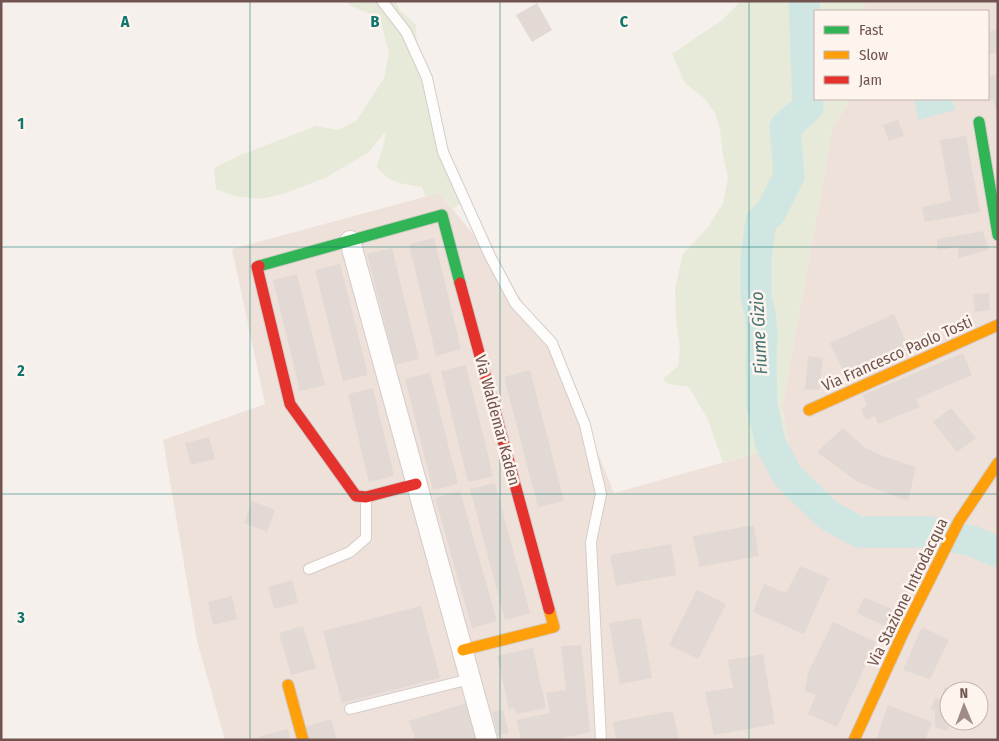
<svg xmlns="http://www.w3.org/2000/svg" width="999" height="741" font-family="'Fira Sans Condensed',sans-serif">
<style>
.residential{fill:#eee1da;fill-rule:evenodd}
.green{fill:#e7ead8}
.water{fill:#d0e6e3}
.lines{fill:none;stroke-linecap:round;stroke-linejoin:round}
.river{stroke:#d0e6e3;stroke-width:31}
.building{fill:#e2d8d4}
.lane-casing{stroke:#d4ccc9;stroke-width:12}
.street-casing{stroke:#d4ccc9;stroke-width:22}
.fast-casing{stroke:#d5ccc8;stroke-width:13}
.slow-casing{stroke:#d5ccc8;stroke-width:13}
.jam-casing{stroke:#d5ccc8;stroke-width:13}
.lane{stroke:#fefdfc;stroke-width:10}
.street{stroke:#fefdfc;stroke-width:20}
.fast{stroke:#30b455;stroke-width:11}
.slow{stroke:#ff9f0a;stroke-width:11}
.jam{stroke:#e5322d;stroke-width:11}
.grid{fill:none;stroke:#0f766e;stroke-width:1;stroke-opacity:0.55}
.labels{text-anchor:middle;stroke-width:5;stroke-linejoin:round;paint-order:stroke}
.street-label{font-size:16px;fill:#71544f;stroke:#fdf4ee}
.water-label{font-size:18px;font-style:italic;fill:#457472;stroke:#fdf4ee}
.grid-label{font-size:16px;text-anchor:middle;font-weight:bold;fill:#0f766e;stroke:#fdf4ee;stroke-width:5;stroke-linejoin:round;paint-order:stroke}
</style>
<rect width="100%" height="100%" fill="#f6f0ec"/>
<path class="residential" d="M863 1H998V740H225L197 641 163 440 265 404 232 249 439 193 498 264 526 307 548 329 614 493 789 444 782 408 833 127 851 99H988V11H866ZM949 691H979V721H949Z"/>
<g class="green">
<path d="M346 1H395L400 10 416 25V36L423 63 438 140 462 202 453 209 439 193 426 197 422 187C401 183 392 185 377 167 380 153 385 148 385 132L368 153 325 178 283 194 260 199 234 196 216 189 214 168 238 156 316 126 338 130 357 120 384 78 389 53 382 26 372 15 351 6Z"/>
<polygon points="741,1 863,1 866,11 815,11 815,99 851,99 833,127 782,408 789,444 723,462 708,420 689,387 668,384 663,379 678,366 680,349 676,320 675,289 683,254 709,226 723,203 728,178 723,155 720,129 715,113 704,98 685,83 672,54 722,20"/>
</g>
<polygon class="water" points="914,99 952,99 955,110 919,120"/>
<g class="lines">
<polyline class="river" points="804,1 808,107 785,127 789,176 771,212 761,221 756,259 756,296 760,313 762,332 761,359 762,406 771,445 788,476 828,515 859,532 930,532 972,541 998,552"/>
</g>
<g class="building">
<polygon points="537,3 552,30 532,42 516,15"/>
<polygon points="998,29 998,52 988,55 988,32"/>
<polygon points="998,74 998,115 997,115 993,100 985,102 984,99 988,99 988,77"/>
<polygon points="898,120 904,136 889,141 883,125"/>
<polygon points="966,136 980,212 925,222 922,207 951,201 940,140"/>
<polygon points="983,231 989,250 958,258 958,247 937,250 937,239"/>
<polygon points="434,238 461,349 436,356 409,244"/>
<polygon points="392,248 419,359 395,365 367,254"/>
<polygon points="340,264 368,375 343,381 315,270"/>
<polygon points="297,274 325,385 300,391 273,280"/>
<polygon points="989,293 990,310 975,312 973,294"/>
<polygon points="894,314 911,354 848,381 830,343"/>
<polygon points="963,353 972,375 916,399 920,407 878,424 875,416 866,420 861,409 867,406 863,395"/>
<polygon points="808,356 823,358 819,390 805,389"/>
<polygon points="466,365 493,476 468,482 441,371"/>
<polygon points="530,370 564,501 538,507 504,377"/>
<polygon points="430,373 458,484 433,490 405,379"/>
<polygon points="373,388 394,476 369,482 348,394"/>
<polygon points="951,408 976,438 957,452 933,422"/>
<polygon points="843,428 864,447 885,457 916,467 908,501 858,482 817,452"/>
<polygon points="209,437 215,459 191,465 185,443"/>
<polygon points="495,483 530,613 505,620 470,489"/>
<polygon points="460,491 497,621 472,628 435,498"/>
<polygon points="252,501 275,510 267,532 244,523"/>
<polygon points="754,525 759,556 699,567 693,536"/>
<polygon points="671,544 676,575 616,586 610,555"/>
<polygon points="800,566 829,578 804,634 753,612 764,584 786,593"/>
<polygon points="292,580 298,603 274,609 268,587"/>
<polygon points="697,590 726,604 698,659 669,645"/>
<polygon points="232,596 237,619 213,625 208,602"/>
<polygon points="864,597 895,611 887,627 857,613"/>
<polygon points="421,606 440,678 342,703 323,631"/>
<polygon points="641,618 652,678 620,684 609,623"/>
<polygon points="833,622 876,642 837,727 808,714 816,695 805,691 808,673"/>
<polygon points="303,626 316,668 291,675 279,633"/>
<polygon points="922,627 949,640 930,679 903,670"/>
<polygon points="581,645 590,732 554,740 521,740 517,720 550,713 546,693 566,690 561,646"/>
<polygon points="533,648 546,708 517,714 514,708 509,709 497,656"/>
<polygon points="763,654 775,724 714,735 705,692 733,688 728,660"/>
<polygon points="945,687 957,691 949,691 949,721 951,721 947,731 935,727 935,711 931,709 935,698 941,699"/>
<polygon points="469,702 477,740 416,740 409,721"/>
<polygon points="888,705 932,722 925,740 876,740"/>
<polygon points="503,710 509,733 498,736 492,712"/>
<polygon points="673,711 679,740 616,740 613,722"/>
<polygon points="331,719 337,740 307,740 304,727"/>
<polygon points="288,729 290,740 260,740 260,736"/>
</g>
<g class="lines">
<defs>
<g id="lane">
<polyline points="382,1 406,32 427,78 443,152 490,256 515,303 552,343 585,425 601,494 591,542 601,740"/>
<polyline points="309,569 350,552 366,538 366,498"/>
<polyline points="350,709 470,679"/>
</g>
<polyline id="street" points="350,241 487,740"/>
<g id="fast">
<polyline points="979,122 998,235"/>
<polyline points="259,266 442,215 460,283"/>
</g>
<g id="slow">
<polyline points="809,410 998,325"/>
<polyline points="463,650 554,627 549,609"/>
<polyline points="288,685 303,740"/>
<polyline points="854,740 904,631 959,521 998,463"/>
</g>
<g id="jam">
<polyline points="259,266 257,267 290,404 356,496 366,497 416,484"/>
<polyline points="460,283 549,609"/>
</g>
</defs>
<use href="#lane" class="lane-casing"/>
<use href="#street" class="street-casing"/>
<use href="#fast" class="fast-casing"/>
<use href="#slow" class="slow-casing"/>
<use href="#jam" class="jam-casing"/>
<use href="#lane" class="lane"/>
<use href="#street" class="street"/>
<use href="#fast" class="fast"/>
<use href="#slow" class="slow"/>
<use href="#jam" class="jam"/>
</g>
<path class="grid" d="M250 1V740M500 1V740M749 1V740M1 247H998M1 494H998"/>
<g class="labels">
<g class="street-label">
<text transform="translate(897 353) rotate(-24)" y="6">Via Francesco Paolo Tosti</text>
<text transform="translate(498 420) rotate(75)" y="6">Via Waldemar Kaden</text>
<text transform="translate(907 592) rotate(-64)" y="6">Via Stazione Introdacqua</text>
</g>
<g class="water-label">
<text transform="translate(759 333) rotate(-93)" y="6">Fiume Gizio</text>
</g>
</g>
<g class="grid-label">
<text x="125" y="27">A</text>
<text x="375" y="27">B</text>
<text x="624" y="27">C</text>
<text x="21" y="129">1</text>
<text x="21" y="376">2</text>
<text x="21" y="623">3</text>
</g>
<rect width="999" height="741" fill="none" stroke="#71544f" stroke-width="5"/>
<rect x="814" y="10" width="175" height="90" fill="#fdf4ee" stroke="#c5b4ae"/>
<rect x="824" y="26" width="25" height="8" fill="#30b455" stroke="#c5b4ae"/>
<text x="859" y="35" font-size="15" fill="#71544f">Fast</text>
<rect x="824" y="51" width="25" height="8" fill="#ff9f0a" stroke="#c5b4ae"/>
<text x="859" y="60" font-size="15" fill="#71544f">Slow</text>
<rect x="824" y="76" width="25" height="8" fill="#e5322d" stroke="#c5b4ae"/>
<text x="859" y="85" font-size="15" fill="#71544f">Jam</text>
<g transform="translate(964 706) rotate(359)"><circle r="24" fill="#fdf4ee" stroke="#c5b4ae"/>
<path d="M0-4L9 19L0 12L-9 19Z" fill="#a08b86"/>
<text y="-8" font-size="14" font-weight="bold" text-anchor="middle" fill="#71544f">N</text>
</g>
</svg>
